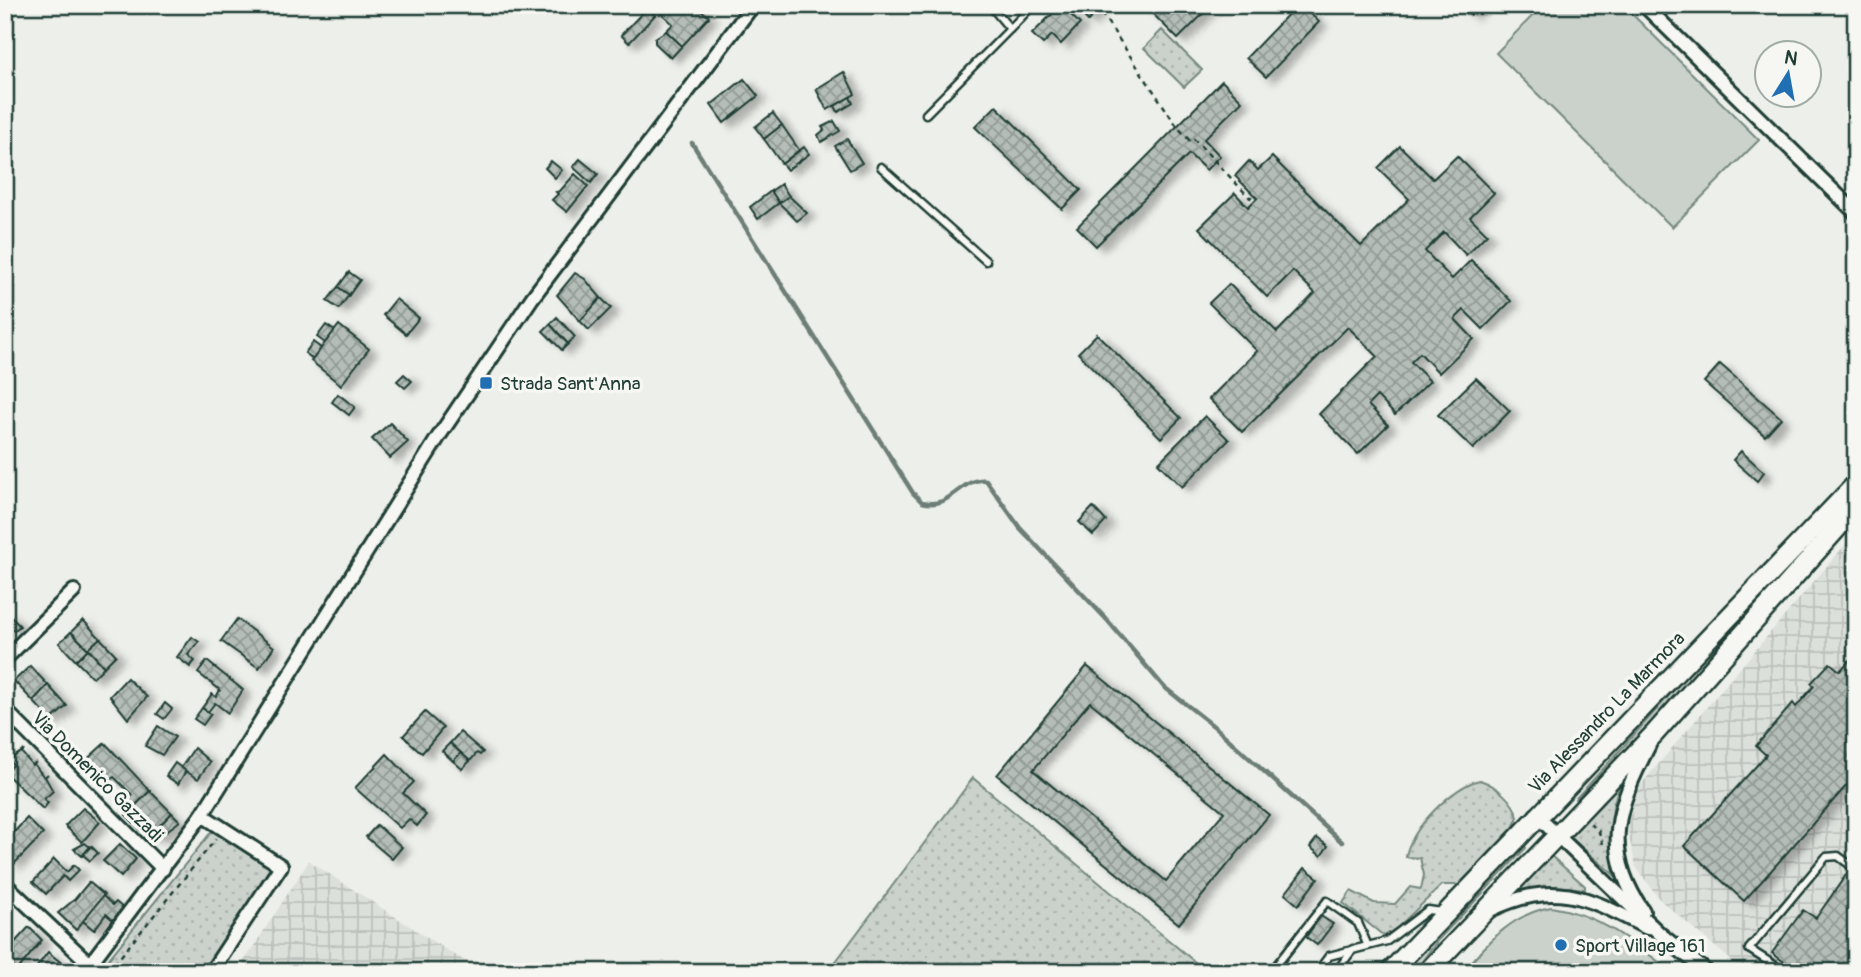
<svg xmlns="http://www.w3.org/2000/svg" width="1861" height="977" font-family="Pangolin,sans-serif">
<style>
.industrial{fill:url(#industrial-grid)}
.grass{fill:url(#grass-dots);stroke:#758880;stroke-width:2}
.garden{fill:#cbd2cc;stroke:#758880;stroke-width:2}
.lines{fill:none;stroke-linecap:round;stroke-linejoin:round}
.stream{stroke:#6c7e77;stroke-width:4.5}
.building{fill:url(#building-cross-hatch);stroke:#1f3d34;stroke-width:2;fill-rule:evenodd;filter:url(#shadow)}
.service-casing{stroke:#1f3d34;stroke-width:11}
.minor-casing{stroke:#1f3d34;stroke-width:18}
.secondary-casing{stroke:#1f3d34;stroke-width:23}
.path{stroke:#1f3d34;stroke-width:2.5;stroke-dasharray:5 5;stroke-linecap:butt}
.service{stroke:#f6f6f2;stroke-width:6}
.minor{stroke:#f6f6f2;stroke-width:12}
.secondary{stroke:#f6f6f2;stroke-width:18}
.poi-dot{fill:#1f6fb2;stroke:#f6f6f2;stroke-width:2.5}
.labels{text-anchor:middle;stroke-width:7;stroke-linejoin:round;paint-order:stroke}
.poi-label{font-size:19px;fill:#1f3d34;stroke:#f6f6f2;text-anchor:start}
.street-label{font-size:19px;fill:#1f3d34;stroke:#f6f6f2}
</style>
<defs>
<pattern id="industrial-grid" width="8" height="8" patternUnits="userSpaceOnUse" patternTransform="scale(1.75)"><rect width="8" height="8" fill="#dce0db"/><path d="M0 4h8M4 0v8" fill="none" stroke="#bcc1bd"/></pattern>
<pattern id="grass-dots" width="8" height="8" patternUnits="userSpaceOnUse" patternTransform="scale(1.75)"><rect width="8" height="8" fill="#cbd2cc"/><path d="M2 2h.1M6 6h.1" fill="none" stroke="#aeb5b0" stroke-width="1.8" stroke-linecap="round"/></pattern>
<pattern id="building-cross-hatch" width="8" height="8" patternUnits="userSpaceOnUse" patternTransform="scale(1.75)"><rect width="8" height="8" fill="#b4bdb8"/><path d="M0 0l8 8M0 8l8-8" fill="none" stroke="#929b96"/></pattern>
<filter id="shadow"><feDropShadow dx="8" dy="4.5" stdDeviation="3.5" flood-color="#0004"/></filter>
</defs>
<rect width="100%" height="100%" fill="#edefea"/>
<filter id="ink" filterUnits="userSpaceOnUse"><feTurbulence type="fractalNoise" baseFrequency=".0143" numOctaves="2"/><feDisplacementMap in="SourceGraphic" scale="14" xChannelSelector="R" yChannelSelector="G"/><feConvolveMatrix kernelMatrix="1 2 1 2 8 2 1 2 1" color-interpolation-filters="sRGB"/></filter>
<g filter="url(#ink)">
<g class="industrial">
<polygon points="1856,532 1856,972 1745,972 1660,900 1636,867 1627,828 1638,788"/>
<polygon points="309,861 431,940 482,972 237,972"/>
</g>
<g class="grass">
<polygon points="1162,30 1202,70 1184,87 1144,48"/>
<path d="M1781 574 1784 577 1658 719 1577 801 1575 799C1645 725 1710 647 1781 574Z"/>
<polygon points="973,778 1207,972 828,972"/>
<path d="M1480 780C1497 786 1513 800 1518 817L1513 828 1459 885H1442L1398 927 1384 936 1343 903 1351 891 1374 903 1395 904 1410 887 1421 889 1424 875 1420 858 1406 857C1409 830 1454 785 1480 780Z"/>
<polygon points="1619,785 1613,807 1611,829 1614,875 1570,837"/>
<polygon points="212,831 282,873 217,972 98,972"/>
<polygon points="1524,845 1526,848 1438,940 1414,972 1400,972"/>
<polygon points="1550,855 1585,886 1585,889 1555,886 1515,894"/>
</g>
<g class="garden">
<polygon points="1543,5 1623,5 1759,140 1672,227 1496,53"/>
<path d="M1551 907C1599 914 1634 943 1672 972H1463C1488 942 1512 914 1551 907Z"/>
</g>
<g class="lines">
<path class="stream" d="M692 143 913 493 922 502C952 510 960 477 986 480L1020 528 1108 621 1164 687 1216 728 1342 842"/>
</g>
<g class="building">
<polygon points="672,5 696,5 709,17 682,46 666,31 673,24 660,12"/>
<polygon points="1061,5 1080,24 1061,44 1052,35 1043,44 1032,34"/>
<polygon points="1073,5 1091,5 1097,12 1088,21"/>
<polygon points="1144,5 1171,7 1212,5 1178,39"/>
<polygon points="1297,5 1302,5 1319,22 1266,77 1246,58"/>
<polygon points="1460,5 1480,5 1470,15"/>
<polygon points="647,8 655,15 629,43 621,35"/>
<polygon points="666,31 682,46 671,58 655,43 655,38"/>
<polygon points="844,72 855,94 827,110 816,89"/>
<polygon points="744,79 758,96 724,123 711,105"/>
<polygon points="1222,81 1242,101 1204,139 1220,156 1206,170 1189,154 1096,246 1077,227"/>
<polygon points="850,97 853,103 838,112 835,106"/>
<polygon points="996,106 1081,190 1062,209 975,127"/>
<polygon points="773,113 782,125 764,139 755,127"/>
<polygon points="834,121 840,131 821,142 818,135 824,130 822,127"/>
<polygon points="782,125 799,150 782,164 764,139"/>
<polygon points="847,139 862,163 850,170 835,146"/>
<polygon points="1400,146 1433,179 1457,156 1494,193 1470,217 1487,234 1466,255 1444,232 1425,251 1452,279 1471,260 1511,301 1483,329 1464,310 1455,319 1474,339 1439,373 1420,353 1411,362 1430,381 1395,415 1377,396 1368,405 1388,425 1358,454 1319,414 1377,356 1348,327 1242,432 1209,399 1257,351 1209,303 1229,284 1277,332 1315,293 1293,271 1267,297 1199,228 1235,193 1248,207 1257,198 1235,176 1249,161 1258,170 1272,157 1361,246 1409,199 1378,168"/>
<polygon points="804,147 809,154 787,170 782,164"/>
<polygon points="580,159 598,174 591,183 573,167"/>
<polygon points="551,161 562,170 555,178 545,168"/>
<polygon points="575,174 588,186 567,212 552,200 558,194 556,192 560,191"/>
<polygon points="781,184 789,196 779,203 771,191"/>
<polygon points="771,191 779,203 758,219 750,207"/>
<polygon points="789,196 807,213 797,221 779,203"/>
<polygon points="349,272 360,280 349,295 338,287"/>
<polygon points="575,273 585,279 601,298 580,321 557,295"/>
<polygon points="338,287 349,295 339,309 327,301"/>
<polygon points="601,298 611,308 589,330 580,321"/>
<polygon points="396,299 419,318 406,334 383,315"/>
<polygon points="557,317 575,337 568,344 550,324"/>
<polygon points="550,324 568,344 562,350 543,331"/>
<polygon points="326,325 335,331 325,343 317,337"/>
<polygon points="339,325 369,349 341,385 311,361"/>
<polygon points="1097,334 1181,418 1161,438 1078,353"/>
<polygon points="313,342 321,348 313,359 305,353"/>
<polygon points="1720,364 1781,418 1765,436 1704,382"/>
<polygon points="404,374 412,381 405,388 397,381"/>
<polygon points="1476,378 1510,411 1473,449 1438,415"/>
<polygon points="338,394 355,407 349,415 332,402"/>
<polygon points="1205,416 1229,440 1182,487 1158,463"/>
<polygon points="390,423 408,442 390,458 372,439"/>
<polygon points="1741,451 1764,472 1757,481 1733,460"/>
<polygon points="1093,507 1106,521 1093,535 1079,522"/>
<polygon points="5,611 20,626 14,631 5,622"/>
<polygon points="237,619 274,647 259,668 221,641"/>
<polygon points="83,620 100,638 88,649 71,632"/>
<polygon points="71,632 88,649 76,661 59,643"/>
<polygon points="192,637 199,642 188,655 195,661 190,667 177,657"/>
<polygon points="100,638 116,655 104,667 88,649"/>
<polygon points="88,649 104,667 93,678 76,661"/>
<polygon points="1856,653 1856,775 1744,901 1684,846 1766,755 1756,746 1793,703 1796,707 1814,686 1811,683 1830,663 1840,671"/>
<polygon points="207,661 243,690 228,713 215,703 208,712 202,708 212,694 216,697 220,690 198,673"/>
<polygon points="30,666 48,685 33,701 14,681"/>
<path d="M1087 666 1269 815 1179 924 997 775ZM1090 702 1224 812 1166 881 1033 770Z"/>
<polygon points="127,678 147,697 128,719 110,696"/>
<polygon points="48,685 67,706 51,720 33,701"/>
<polygon points="165,703 172,709 164,719 157,714"/>
<polygon points="202,708 211,714 203,725 194,719"/>
<polygon points="425,712 443,728 422,753 403,736"/>
<polygon points="158,726 175,737 162,755 145,746"/>
<polygon points="460,732 483,752 480,755 477,753 470,761 450,743"/>
<polygon points="105,743 150,791 135,806 128,799 132,795 114,777 110,780 103,773 97,778 83,763"/>
<polygon points="450,743 461,753 453,761 442,751"/>
<polygon points="194,748 210,762 198,779 181,768"/>
<polygon points="24,750 22,753 32,765 36,762 34,764 44,777 48,774 45,777 53,791 44,799 48,803 43,809 5,773 13,765 9,760"/>
<polygon points="461,753 470,761 462,769 453,761"/>
<polygon points="387,754 414,782 403,793 426,815 417,826 409,819 400,828 355,788"/>
<polygon points="175,763 186,771 178,784 166,776"/>
<polygon points="150,791 172,813 148,837 126,815"/>
<polygon points="83,808 100,822 82,842 65,826"/>
<polygon points="172,813 180,821 157,838 153,832"/>
<polygon points="27,818 43,834 14,864 5,855 5,842"/>
<polygon points="377,825 402,847 392,859 366,837"/>
<polygon points="1317,838 1328,846 1321,856 1310,847"/>
<polygon points="85,843 90,847 82,856 74,849"/>
<polygon points="120,844 136,859 121,877 103,861"/>
<polygon points="91,846 98,853 90,861 83,855"/>
<polygon points="54,859 67,872 74,865 79,870 68,881 63,876 46,894 33,882"/>
<polygon points="1305,868 1318,878 1298,905 1285,894"/>
<polygon points="1848,872 1856,878 1856,972 1798,972 1772,953 1803,910 1816,918"/>
<polygon points="89,882 104,895 76,930 58,913 75,899"/>
<polygon points="103,896 113,905 116,902 123,908 113,920 106,914 94,930 83,921"/>
<polygon points="1321,916 1333,924 1317,945 1306,937"/>
<polygon points="29,927 42,940 16,972 12,972 5,965 5,953"/>
<polygon points="48,952 64,965 59,972 33,972"/>
</g>
<g class="lines">
<defs>
<g id="service">
<polyline points="990,5 1010,29 1033,5"/>
<polyline points="926,114 1010,29"/>
<polyline points="881,167 986,261"/>
<polyline points="1271,972 1327,901 1358,923 1367,944"/>
<polyline points="1317,972 1329,956 1387,941 1428,910 1442,912"/>
<polyline points="1336,972 1353,949"/>
<polyline points="1785,972 1749,949 1826,857 1838,856 1856,869"/>
</g>
<g id="minor">
<polyline points="1644,5 1856,213"/>
<polyline points="5,659 74,591"/>
<polyline points="5,710 163,869"/>
<polyline points="202,815 281,866 211,972"/>
<polyline points="1536,815 1660,934 1707,972"/>
<polyline points="5,884 90,964"/>
<path d="M1490 910C1556 879 1587 897 1647 928"/>
<path d="M1643 911C1600 849 1618 806 1649 745"/>
<polyline points="84,972 202,815 439,436 532,298 753,5"/>
</g>
<g id="secondary">
<polyline points="1390,972 1856,484"/>
<polyline points="1427,972 1655,733 1856,507"/>
</g>
</defs>
<use href="#service" class="service-casing"/>
<use href="#minor" class="minor-casing"/>
<use href="#secondary" class="secondary-casing"/>
<g class="path">
<polyline points="1096,5 1177,126 1189,140 1192,137 1250,198 1253,195"/>
<polyline points="1590,824 1599,832 1603,844"/>
<polyline points="108,972 216,839"/>
</g>
<use href="#service" class="service"/>
<use href="#minor" class="minor"/>
<use href="#secondary" class="secondary"/>
</g>
</g>
<g class="poi-dot">
<rect x="479" y="376" width="14" height="14" rx="3.5"/>
<circle cx="1561" cy="945" r="7"/>
</g>
<g class="labels">
<g class="poi-label">
<text x="500" y="390">Strada Sant'Anna</text>
<text x="1575" y="952">Sport Village 161</text>
</g>
<g class="street-label">
<text transform="translate(1606 712) rotate(-46)" y="7">Via Alessandro La Marmora</text>
<text transform="translate(98 776) rotate(45)" y="7">Via Domenico Gazzadi</text>
</g>
</g>
<rect width="1861" height="977" fill="none" stroke="#f6f6f2" stroke-width="28"/>
<rect x="14" y="14" width="1833" height="949" fill="none" stroke="#1f3d34" stroke-width="2.5" filter="url(#ink)"/>
<g transform="translate(1788 74) rotate(11)"><circle r="33" fill="#f6f6f2" stroke="#a0aca6" stroke-width="2"/>
<path d="M0-5L12 26L0 18L-12 26Z" fill="#1f6fb2"/>
<text y="-10" font-size="19" font-weight="bold" text-anchor="middle" fill="#1f3d34">N</text>
</g>
</svg>
